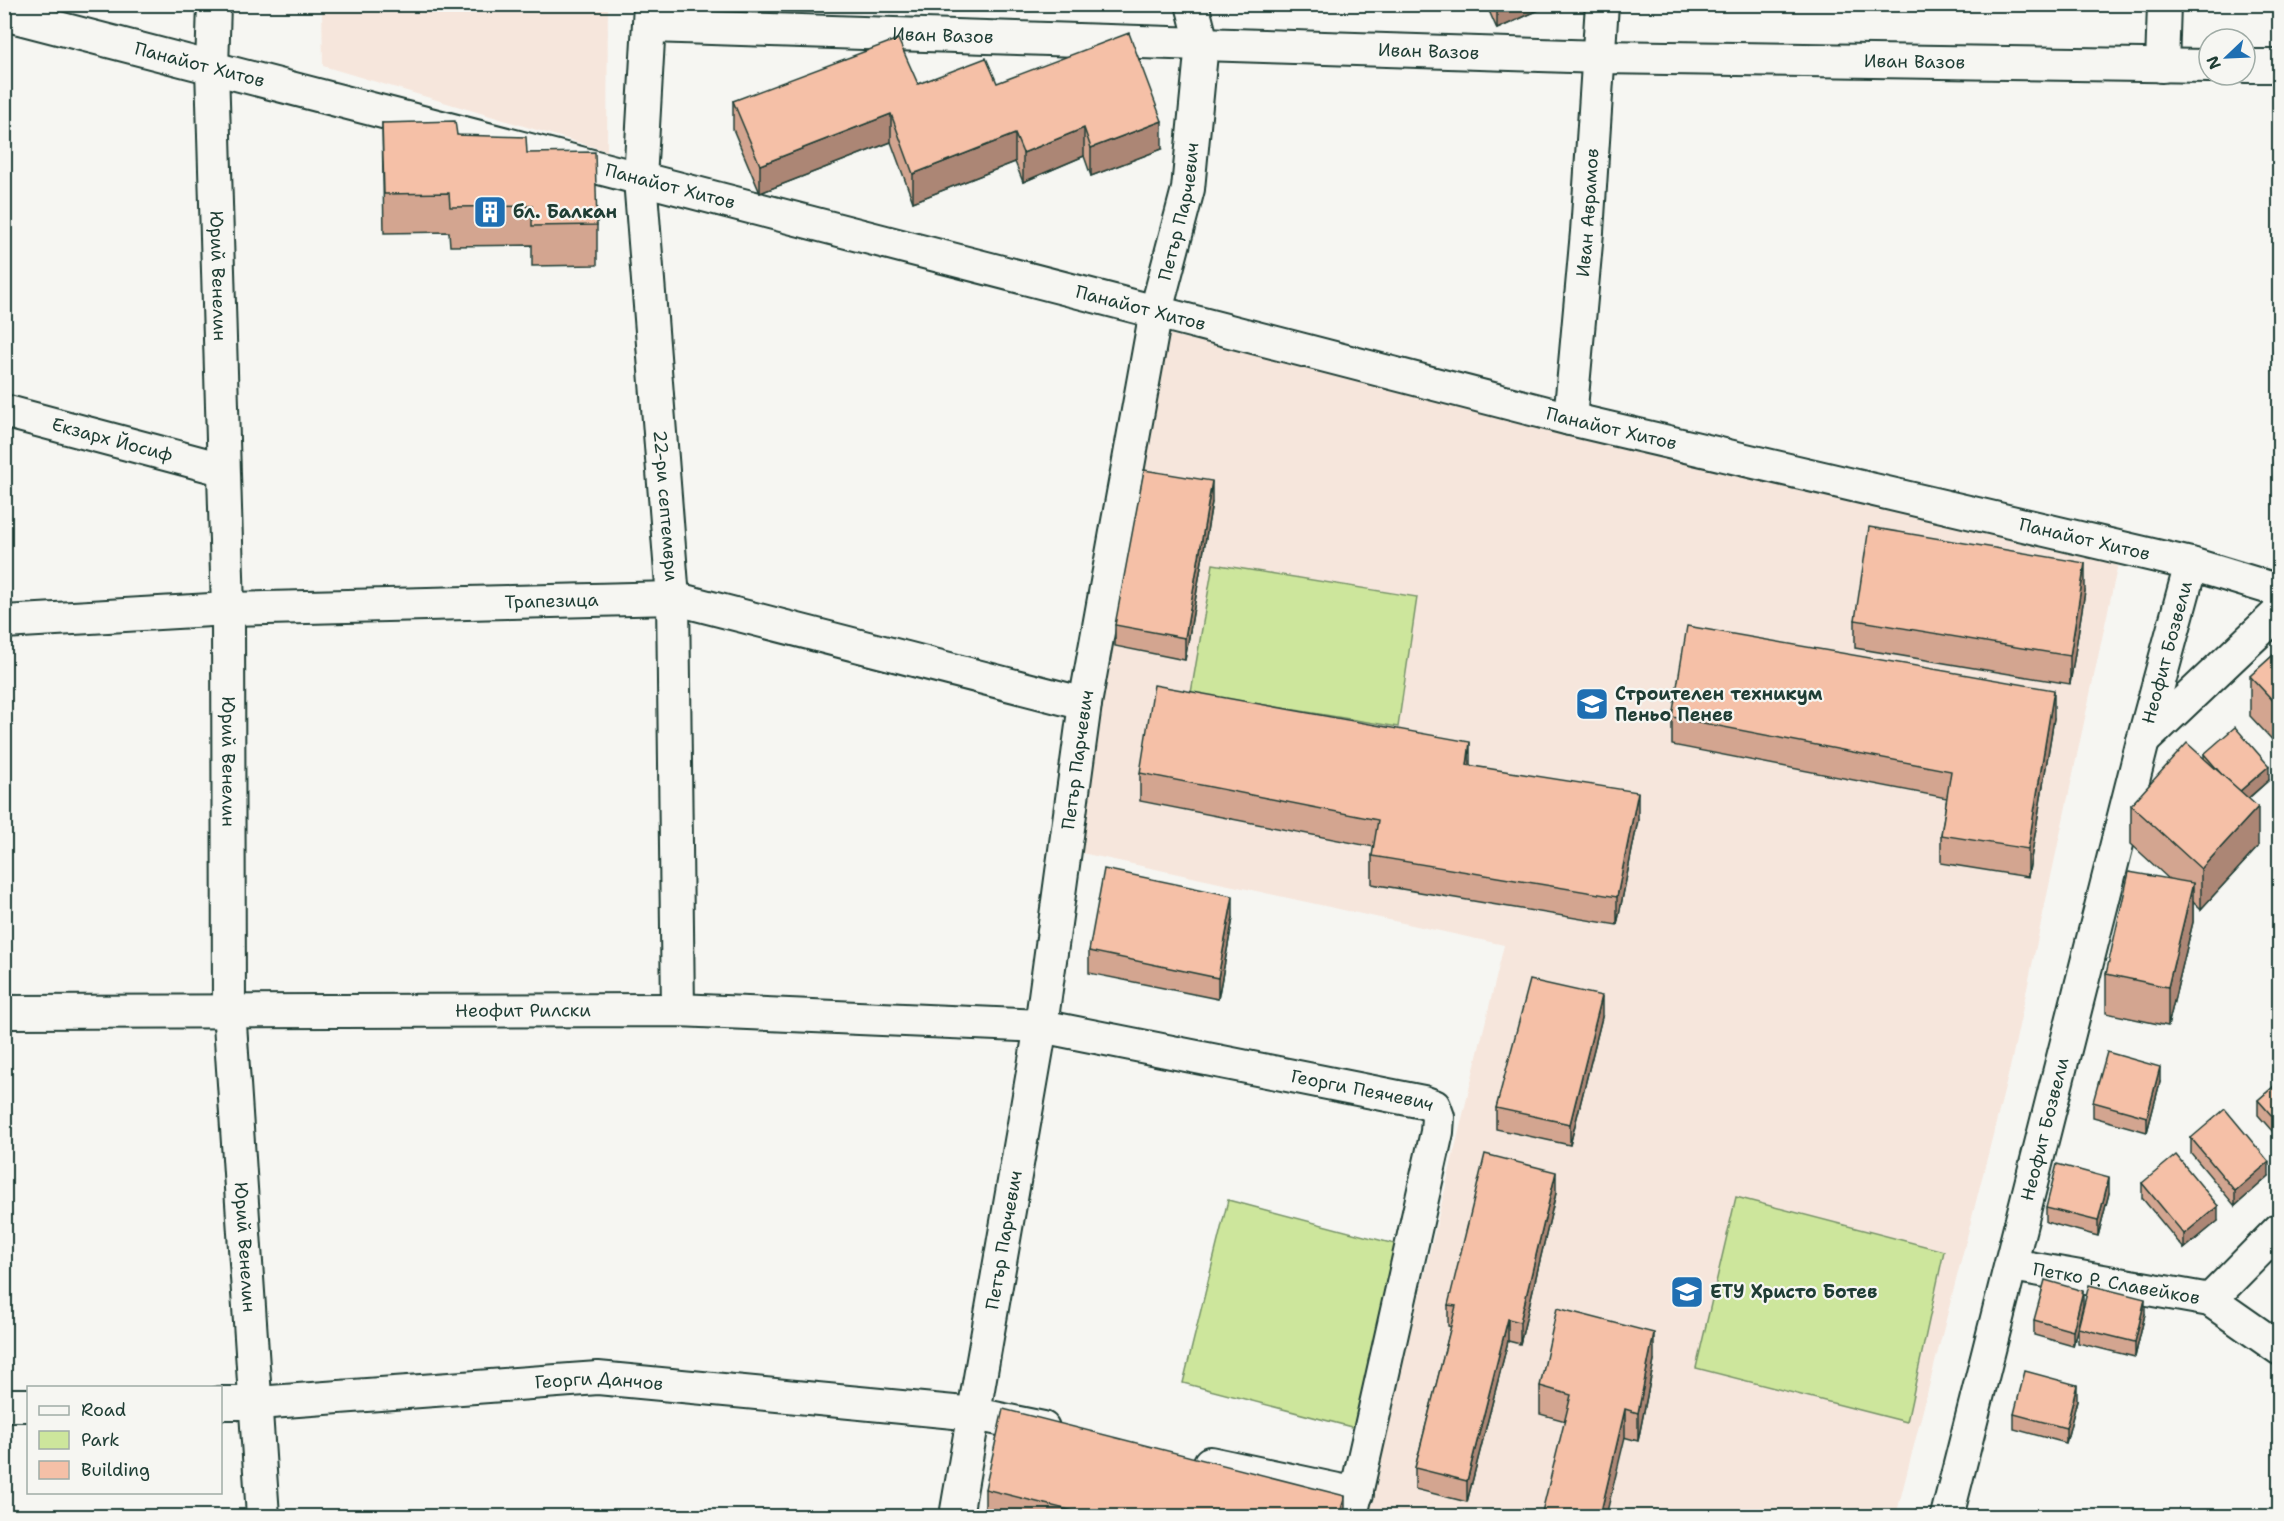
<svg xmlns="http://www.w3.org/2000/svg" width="2284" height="1521" font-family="'Shantell Sans',sans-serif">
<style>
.built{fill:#f6e6dc}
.green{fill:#cde69c;stroke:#769268;stroke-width:1.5}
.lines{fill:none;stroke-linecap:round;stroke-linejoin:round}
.minor-casing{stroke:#1f3d34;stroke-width:36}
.minor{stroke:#f6f6f2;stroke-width:32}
.wall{fill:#d3a590;stroke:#1f3d34;stroke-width:1.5}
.shaded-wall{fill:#ac8675;stroke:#1f3d34;stroke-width:1.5}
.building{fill:#f5c0a7;stroke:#1f3d34;stroke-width:1.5}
.labels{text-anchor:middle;stroke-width:4.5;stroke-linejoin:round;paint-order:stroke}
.street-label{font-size:18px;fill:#1f3d34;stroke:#f6f6f2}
.poi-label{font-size:18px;font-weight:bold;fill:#1f3d34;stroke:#f6f6f2;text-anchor:start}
</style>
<rect width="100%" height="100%" fill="#f6f6f2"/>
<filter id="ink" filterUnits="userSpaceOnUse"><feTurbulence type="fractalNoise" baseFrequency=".0167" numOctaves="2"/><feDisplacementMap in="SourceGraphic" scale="12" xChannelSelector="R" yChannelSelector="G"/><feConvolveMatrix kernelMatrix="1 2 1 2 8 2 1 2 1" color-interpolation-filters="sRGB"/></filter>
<g filter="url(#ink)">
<g class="built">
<polygon points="322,5 608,5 607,151 323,66"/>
<polygon points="1163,333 2119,559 2010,1068 1896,1516 1366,1516 1504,945 1068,850"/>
</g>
<g class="green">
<polygon points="1213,564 1417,597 1398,727 1191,693"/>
<polygon points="1736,1197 1944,1251 1907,1422 1696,1368"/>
<polygon points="1228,1200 1406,1247 1363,1430 1183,1383"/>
</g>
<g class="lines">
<defs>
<g id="minor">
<path id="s1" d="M214 4 212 68 228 609 229 1009 263 1516"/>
<path id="s2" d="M650 5 640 179 673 598 678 1010"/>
<path id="s3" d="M4 14 1570 419 2191 564 2280 591"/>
<path id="s4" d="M651 26 1600 57 2209 66"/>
<polyline points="2162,66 2164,4"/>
<polyline points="2245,66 2280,66"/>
<path id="s5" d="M4 411 222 469"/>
<path id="s6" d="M1570 419 1587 232 1602 4"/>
<path id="s7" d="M4 622 228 609 673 598 1085 704"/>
<polyline points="2143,741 2280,611"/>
<path id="s8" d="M4 1012 678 1010 1041 1026 1423 1102 1434 1106 1438 1117 1437 1132 1351 1516"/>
<path id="s9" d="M2012 1265 2210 1300 2280 1349"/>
<polyline points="2210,1300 2280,1229"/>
<path id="s10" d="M220 1403H257L598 1378 975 1414 1043 1428"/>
<polyline points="4,1405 28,1405"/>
<polyline points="1210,1463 1357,1494"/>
<path id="s11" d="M956 1516 1041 1026 1085 704 1156 311 1188 189 1202 43 1192 4"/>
<path id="s12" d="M1947 1516 2143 741 2191 564"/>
</g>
</defs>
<use href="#minor" class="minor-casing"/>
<use href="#minor" class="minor"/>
</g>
<g class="wall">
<polygon points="1486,4 1552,4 1497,29"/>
<polygon points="2020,4 2137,4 2137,9"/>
<polygon points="997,83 1162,149 1091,176 1084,156 1023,182 1015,162 913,202 891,142 760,193 733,129 733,101 918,84"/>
<polygon points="382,123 457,135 527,153 597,225 597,265 532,266 532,245 450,246 449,232 384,233"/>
<polygon points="1212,502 1185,660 1115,646 1115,625"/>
<polygon points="2085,591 2070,684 1855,648 1855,620"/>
<polygon points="2280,649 2280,748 2250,716 2250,676"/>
<polygon points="1672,717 2054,718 2028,877 1941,863 1941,835 1947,798 1672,745"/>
<polygon points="2204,754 2269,780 2248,799 2258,847 2201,909 2193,901 2193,922 2168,1026 2106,1013 2106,974 2169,879 2131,844 2131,805 2204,759"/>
<polygon points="1470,765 1638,820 1617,925 1372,884 1372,856 1374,847 1140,801 1140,773"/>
<polygon points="1233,918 1218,999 1089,973 1089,951"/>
<polygon points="1602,1017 1570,1145 1496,1129 1496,1108"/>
<polygon points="2280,1081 2280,1140 2258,1115 2258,1100"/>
<polygon points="2160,1082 2147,1132 2093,1117 2093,1102"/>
<polygon points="2191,1138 2269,1176 2235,1206 2191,1153"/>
<polygon points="2142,1183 2218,1221 2184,1249 2142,1198"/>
<polygon points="1556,1193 1520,1344 1508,1341 1467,1502 1415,1489 1415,1468 1451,1327 1448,1326 1448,1305"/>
<polygon points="2109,1193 2098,1236 2046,1222 2046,1208"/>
<polygon points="2083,1306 2073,1346 2034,1335 2034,1320"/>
<polygon points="2145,1314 2135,1357 2078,1343 2078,1328"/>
<polygon points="1654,1361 1638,1441 1540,1414 1540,1386"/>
<polygon points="2077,1400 2066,1443 2014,1429 2014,1414"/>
<polygon points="985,1489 1345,1516 985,1516"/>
</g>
<g class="shaded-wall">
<polygon points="1497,4 1552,4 1497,29"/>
<polygon points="891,114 891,142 760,193 760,165"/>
<polygon points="1162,121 1162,149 1091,176 1091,148"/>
<polygon points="1084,128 1084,156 1023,182 1023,153"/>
<polygon points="1015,134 1015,162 913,202 913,174"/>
<polygon points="1212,481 1212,502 1185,660 1185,638"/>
<polygon points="2085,563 2085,591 2070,684 2070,656"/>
<polygon points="2054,690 2054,718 2028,877 2028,849"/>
<polygon points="1470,742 1470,770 1467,765"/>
<polygon points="2269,766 2269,780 2238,807 2238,793"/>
<polygon points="1638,792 1638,820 1617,925 1617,897"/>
<polygon points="2258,807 2258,847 2201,909 2201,869"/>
<polygon points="2193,883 2193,922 2168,1026 2168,987"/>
<polygon points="1233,896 1233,918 1218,999 1218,978"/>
<polygon points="1602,996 1602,1017 1570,1145 1570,1124"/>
<polygon points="2160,1067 2160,1082 2147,1132 2147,1117"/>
<polygon points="2269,1162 2269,1176 2235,1206 2235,1191"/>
<polygon points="1556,1172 1556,1193 1520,1344 1520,1322"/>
<polygon points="2109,1178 2109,1193 2098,1236 2098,1221"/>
<polygon points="2218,1206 2218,1221 2184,1249 2184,1234"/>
<polygon points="2083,1291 2083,1306 2073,1346 2073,1331"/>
<polygon points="2145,1299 2145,1314 2135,1357 2135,1342"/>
<polygon points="1508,1319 1508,1341 1467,1502 1467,1481"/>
<polygon points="1654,1333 1654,1361 1638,1441 1638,1413"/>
<polygon points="2077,1385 2077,1400 2066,1443 2066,1428"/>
<polygon points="1625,1409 1625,1437 1606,1516 1600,1516"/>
<polygon points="1345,1496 1345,1516 1339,1516"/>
</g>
<g class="building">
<polygon points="1129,33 1162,121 1091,148 1084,128 1023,153 1015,134 913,174 891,114 760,165 733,101 898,39 918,84 986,58 997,83"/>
<polygon points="455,121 457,135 526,137 527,153 595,152 597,225 532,226 532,206 450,207 449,193 384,194 382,123"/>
<polygon points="1144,470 1212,481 1185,638 1115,625"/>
<polygon points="1869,527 2085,563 2070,656 1855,620"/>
<polygon points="1687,626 2054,690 2028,849 1941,835 1951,771 1672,717"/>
<polygon points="2280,649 2280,708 2250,676"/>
<polygon points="1154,685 1470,742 1467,765 1638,792 1617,897 1372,856 1378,820 1140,773"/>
<polygon points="2235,727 2269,766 2240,791 2223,776 2204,754"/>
<polygon points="2187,743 2258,807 2201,869 2131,805"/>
<polygon points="1104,869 1233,896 1218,978 1089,951"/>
<polygon points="2129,872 2193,883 2168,987 2106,974"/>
<polygon points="1530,980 1602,996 1570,1124 1496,1108"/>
<polygon points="2107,1052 2160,1067 2147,1117 2093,1102"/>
<polygon points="2280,1081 2280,1125 2258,1100"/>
<polygon points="2225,1109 2269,1162 2235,1191 2191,1138"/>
<polygon points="1485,1154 1556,1172 1520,1322 1508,1319 1467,1481 1415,1468 1456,1306 1448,1305"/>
<polygon points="2176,1155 2218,1206 2184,1234 2142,1183"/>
<polygon points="2057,1164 2109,1178 2098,1221 2046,1208"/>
<polygon points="2045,1280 2083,1291 2073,1331 2034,1320"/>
<polygon points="2089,1285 2145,1299 2135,1342 2078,1328"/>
<polygon points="1557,1308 1654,1333 1638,1413 1625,1409 1600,1516 1541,1516 1571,1395 1540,1386"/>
<polygon points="2025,1371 2077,1385 2066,1428 2014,1414"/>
<polygon points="1003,1409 1345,1496 1339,1516 1093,1516 985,1489"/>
</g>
</g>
<defs>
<symbol id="building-square" viewBox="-11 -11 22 22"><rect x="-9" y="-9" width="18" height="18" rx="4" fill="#1f6fb2" stroke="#f6f6f2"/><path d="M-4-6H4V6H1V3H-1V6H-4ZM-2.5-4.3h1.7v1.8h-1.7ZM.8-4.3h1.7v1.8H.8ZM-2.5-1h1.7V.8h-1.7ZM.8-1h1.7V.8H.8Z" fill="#fff"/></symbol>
<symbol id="school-square" viewBox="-11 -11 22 22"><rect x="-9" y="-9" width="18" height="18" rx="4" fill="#1f6fb2" stroke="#f6f6f2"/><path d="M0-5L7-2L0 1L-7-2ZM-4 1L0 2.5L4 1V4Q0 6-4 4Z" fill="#fff"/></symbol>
</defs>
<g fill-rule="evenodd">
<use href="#building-square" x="471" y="193" width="38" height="38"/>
<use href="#school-square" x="1573" y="685" width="38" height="38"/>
<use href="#school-square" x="1668" y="1273" width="38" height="38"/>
</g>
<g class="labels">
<g class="street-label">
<text dy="6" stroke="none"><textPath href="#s4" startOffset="292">Иван Вазов</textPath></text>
<text dy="6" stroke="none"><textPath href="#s4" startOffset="778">Иван Вазов</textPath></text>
<text dy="6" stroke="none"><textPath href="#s4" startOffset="1264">Иван Вазов</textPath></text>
<text dy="6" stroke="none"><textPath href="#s3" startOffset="202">Панайот Хитов</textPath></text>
<text dy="6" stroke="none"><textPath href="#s3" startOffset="688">Панайот Хитов</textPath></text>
<text dy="6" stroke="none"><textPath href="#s11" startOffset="1324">Петър Парчевич</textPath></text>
<text dy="6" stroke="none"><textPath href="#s6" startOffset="207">Иван Аврамов</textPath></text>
<text dy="6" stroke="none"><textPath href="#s1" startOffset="272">Юрий Венелин</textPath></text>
<text dy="6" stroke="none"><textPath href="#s3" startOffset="1174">Панайот Хитов</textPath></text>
<text dy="6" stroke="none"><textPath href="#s3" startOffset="1660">Панайот Хитов</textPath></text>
<text dy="6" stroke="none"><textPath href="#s5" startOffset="112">Екзарх Йосиф</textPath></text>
<text dy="6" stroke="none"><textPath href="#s2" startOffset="502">22-ри септември</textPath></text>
<text dy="6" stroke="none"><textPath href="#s3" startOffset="2146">Панайот Хитов</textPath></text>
<text dy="6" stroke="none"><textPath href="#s7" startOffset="548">Трапезица</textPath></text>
<text dy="6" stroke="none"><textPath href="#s12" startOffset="891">Неофит Бозвели</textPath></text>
<text dy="6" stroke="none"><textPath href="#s11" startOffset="766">Петър Парчевич</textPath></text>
<text dy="6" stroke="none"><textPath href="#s1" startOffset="758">Юрий Венелин</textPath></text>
<text dy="6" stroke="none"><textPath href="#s8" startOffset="519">Неофит Рилски</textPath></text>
<text dy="6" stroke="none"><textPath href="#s8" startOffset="1365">Георги Пеячевич</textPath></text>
<text dy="6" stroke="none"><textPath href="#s12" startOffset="399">Неофит Бозвели</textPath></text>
<text dy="6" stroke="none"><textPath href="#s11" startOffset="280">Петър Парчевич</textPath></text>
<text dy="6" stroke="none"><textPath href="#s1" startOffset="1244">Юрий Венелин</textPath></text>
<text dy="6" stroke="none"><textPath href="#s9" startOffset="106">Петко Р. Славейков</textPath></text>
<text dy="6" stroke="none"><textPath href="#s10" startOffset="380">Георги Данчов</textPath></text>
</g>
<g class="poi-label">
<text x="513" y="218">бл. Балкан</text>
<text x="1615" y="700">Строителен техникум<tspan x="1615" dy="21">Пеньо Пенев</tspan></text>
<text x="1710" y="1298">ЕТУ Христо Ботев</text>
</g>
</g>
<rect width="2284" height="1521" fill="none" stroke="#f6f6f2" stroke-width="24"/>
<rect x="12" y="12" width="2260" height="1497" fill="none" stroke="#1f3d34" stroke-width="2" filter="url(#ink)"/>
<rect x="27" y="1386" width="195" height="108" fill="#f6f6f2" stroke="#a0aca6" stroke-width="1.5"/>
<rect x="39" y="1406" width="30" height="9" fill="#f6f6f2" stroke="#a0aca6" stroke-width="1.5"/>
<text x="81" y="1416" font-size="18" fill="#1f3d34">Road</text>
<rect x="39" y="1431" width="30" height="18" fill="#cde69c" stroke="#a0aca6" stroke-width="1.5"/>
<text x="81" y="1446" font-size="18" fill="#1f3d34">Park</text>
<rect x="39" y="1461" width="30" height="18" fill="#f5c0a7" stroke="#a0aca6" stroke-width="1.5"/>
<text x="81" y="1476" font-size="18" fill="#1f3d34">Building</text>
<g transform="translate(2227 57) rotate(247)"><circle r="28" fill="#f6f6f2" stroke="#a0aca6" stroke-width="1.5"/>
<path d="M0-4.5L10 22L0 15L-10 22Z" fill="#1f6fb2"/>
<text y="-9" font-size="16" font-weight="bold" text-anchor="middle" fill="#1f3d34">N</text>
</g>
</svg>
